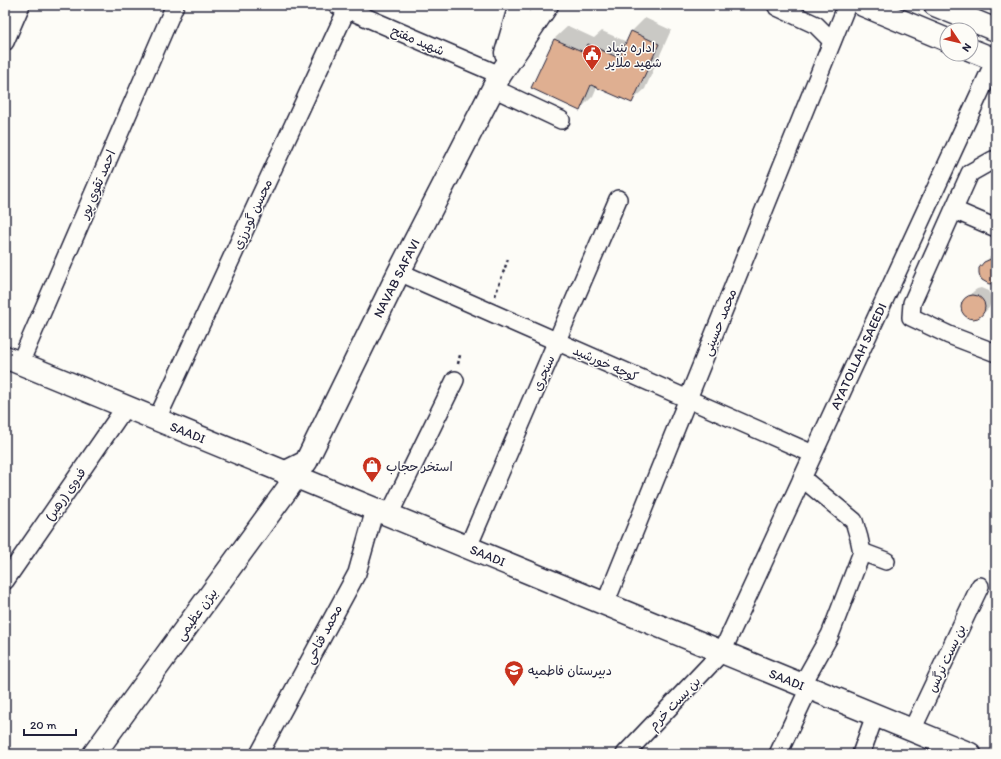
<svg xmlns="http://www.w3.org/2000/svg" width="1001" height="759" font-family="Itim,'Playpen Sans Arabic',sans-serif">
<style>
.shadow{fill:#0003}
.building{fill:#dfaf91;stroke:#22223b}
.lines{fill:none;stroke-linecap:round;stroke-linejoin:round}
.minor-casing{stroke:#22223b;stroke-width:20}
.major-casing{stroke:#22223b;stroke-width:25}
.path{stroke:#22223b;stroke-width:2.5;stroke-dasharray:3 3;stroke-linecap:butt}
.minor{stroke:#fdfcf7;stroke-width:17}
.major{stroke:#fdfcf7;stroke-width:22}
.labels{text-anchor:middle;stroke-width:3;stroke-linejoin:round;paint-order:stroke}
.street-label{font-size:13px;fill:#22223b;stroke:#fdfcf7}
.poi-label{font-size:13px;fill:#22223b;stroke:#fdfcf7;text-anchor:start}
</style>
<rect width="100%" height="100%" fill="#fdfcf7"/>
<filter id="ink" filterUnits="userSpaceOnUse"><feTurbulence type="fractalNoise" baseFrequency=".025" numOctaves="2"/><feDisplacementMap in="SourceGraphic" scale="8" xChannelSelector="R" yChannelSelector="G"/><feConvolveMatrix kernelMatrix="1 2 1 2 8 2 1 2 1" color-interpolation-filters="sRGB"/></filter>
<g filter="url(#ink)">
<g class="shadow">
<polygon points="645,18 671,30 645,89 631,102 597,87 593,96 580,109 554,39 568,26 594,38 602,31 627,42 631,32"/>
<polygon points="996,254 996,282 982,265 992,255"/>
<polygon points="981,288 988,291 990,294 992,300 989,308 979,317 975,319 968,317 965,315 962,308 962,304 967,298 974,291 977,289"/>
</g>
<g class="building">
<polygon points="631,31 659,44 632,103 591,85 580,111 531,88 554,39 584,52 588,44 619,58"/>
<polygon points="991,259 996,260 996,283 989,284 982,280 980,277 979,273 979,268 984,262"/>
<circle cx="973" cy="307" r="12"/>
</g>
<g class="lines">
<defs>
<g id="minor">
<polyline points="337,5 500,75"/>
<polyline points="777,7 816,25 832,41"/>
<polyline points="5,42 21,5"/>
<polyline points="493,88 561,120"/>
<polyline points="996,161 993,160 970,173 912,303 911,317 949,335 996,353"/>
<polyline points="954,210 996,228"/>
<polyline points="399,272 813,454"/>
<polyline points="20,363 175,5"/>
<polyline points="157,419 347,9"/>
<polyline points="389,515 455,380"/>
<polyline points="468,547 618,199"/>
<polyline points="862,552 886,561"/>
<polyline points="5,581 126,406"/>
<polyline points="605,604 847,5"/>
<polyline points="802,685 830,635 862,552 859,538 854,521 802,478"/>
<polyline points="912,730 980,586"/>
<polyline points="259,754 357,573 375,509"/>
<polyline points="625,754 722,652 995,60"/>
<polyline points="778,754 809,688"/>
<polyline points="861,754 875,715"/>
</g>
<g id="major">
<polyline points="863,5 947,40"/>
<polyline points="935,5 996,30"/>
<polyline points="971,50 996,60"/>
<polyline points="506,53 520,5"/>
<polyline points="5,357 970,754"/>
<polyline points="94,754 291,484 286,472 306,462 399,272 500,75 547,5"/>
</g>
</defs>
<use href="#minor" class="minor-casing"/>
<use href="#major" class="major-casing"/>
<g class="path">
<polyline points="495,296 508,259"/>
<polyline points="458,364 460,355"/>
</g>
<use href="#minor" class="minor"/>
<use href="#major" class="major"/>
</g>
</g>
<defs>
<symbol id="civic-pin" viewBox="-11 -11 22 30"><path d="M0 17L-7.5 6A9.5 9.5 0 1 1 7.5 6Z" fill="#c8321e" stroke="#fdfcf7"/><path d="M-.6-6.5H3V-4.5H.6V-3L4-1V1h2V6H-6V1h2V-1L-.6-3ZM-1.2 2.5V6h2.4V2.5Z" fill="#fff"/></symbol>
<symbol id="shop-pin" viewBox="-11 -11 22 30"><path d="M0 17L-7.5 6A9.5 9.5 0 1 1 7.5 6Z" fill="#c8321e" stroke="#fdfcf7"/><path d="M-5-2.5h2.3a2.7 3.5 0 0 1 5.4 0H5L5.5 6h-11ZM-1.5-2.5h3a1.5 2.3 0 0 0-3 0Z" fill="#fff"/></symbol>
<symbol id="school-pin" viewBox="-11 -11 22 30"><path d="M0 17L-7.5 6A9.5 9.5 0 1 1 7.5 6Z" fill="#c8321e" stroke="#fdfcf7"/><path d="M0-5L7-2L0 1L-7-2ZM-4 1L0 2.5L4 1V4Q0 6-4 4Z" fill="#fff"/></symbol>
</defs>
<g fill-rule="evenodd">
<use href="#civic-pin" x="581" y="43" width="22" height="30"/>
<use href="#shop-pin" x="361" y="455" width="22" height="30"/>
<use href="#school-pin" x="503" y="659" width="22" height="30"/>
</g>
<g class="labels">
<g class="street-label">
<text transform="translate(418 40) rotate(23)" y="5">شهید مفتح</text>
<text transform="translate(97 184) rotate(-67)" y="5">احمد تقوی پور</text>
<text transform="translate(252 214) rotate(-65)" y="5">محسن گودرزی</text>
<text transform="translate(396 278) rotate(-63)" y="5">NAVAB SAFAVI</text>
<text transform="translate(719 322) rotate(-68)" y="5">محمد حسینی</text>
<text transform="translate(858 356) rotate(-65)" y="5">AYATOLLAH SAEEDI</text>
<text transform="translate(606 363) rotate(24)" y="5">کوچه خورشید</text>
<text transform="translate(543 373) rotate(-67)" y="5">سنجری</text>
<text transform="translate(188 432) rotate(22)" y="5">SAADI</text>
<text transform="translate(65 494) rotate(-55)" y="5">فدوی (رهبر)</text>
<text transform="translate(488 555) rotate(22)" y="5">SAADI</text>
<text transform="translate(196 614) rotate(-54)" y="5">بیژن عظیمی</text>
<text transform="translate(323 634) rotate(-62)" y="5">محمد فتاحی</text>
<text transform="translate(946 658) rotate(-65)" y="5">بن بست نرگس</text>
<text transform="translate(787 679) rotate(22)" y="5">SAADI</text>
<text transform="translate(674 703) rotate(-46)" y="5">بن بست خرم</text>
</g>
<g class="poi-label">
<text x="606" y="52">اداره بنیاد<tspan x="606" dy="15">شهید ملایر</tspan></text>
<text x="386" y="471">استخر حجاب</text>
<text x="528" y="675">دبیرستان فاطمیه</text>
</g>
</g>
<rect width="1001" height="759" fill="none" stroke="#fdfcf7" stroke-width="20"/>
<rect x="10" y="10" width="981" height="739" fill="none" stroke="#22223b" stroke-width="1.5" filter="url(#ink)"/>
<g transform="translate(959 42) rotate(125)"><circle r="19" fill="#fdfcf7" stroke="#a5a5ac"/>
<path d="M0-3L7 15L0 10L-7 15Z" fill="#c8321e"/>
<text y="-6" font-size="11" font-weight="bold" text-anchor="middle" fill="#22223b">N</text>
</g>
<path d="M24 729v6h52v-6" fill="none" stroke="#22223b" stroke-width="2"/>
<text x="30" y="729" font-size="12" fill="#22223b" stroke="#fdfcf7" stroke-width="3" paint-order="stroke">20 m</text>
</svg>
